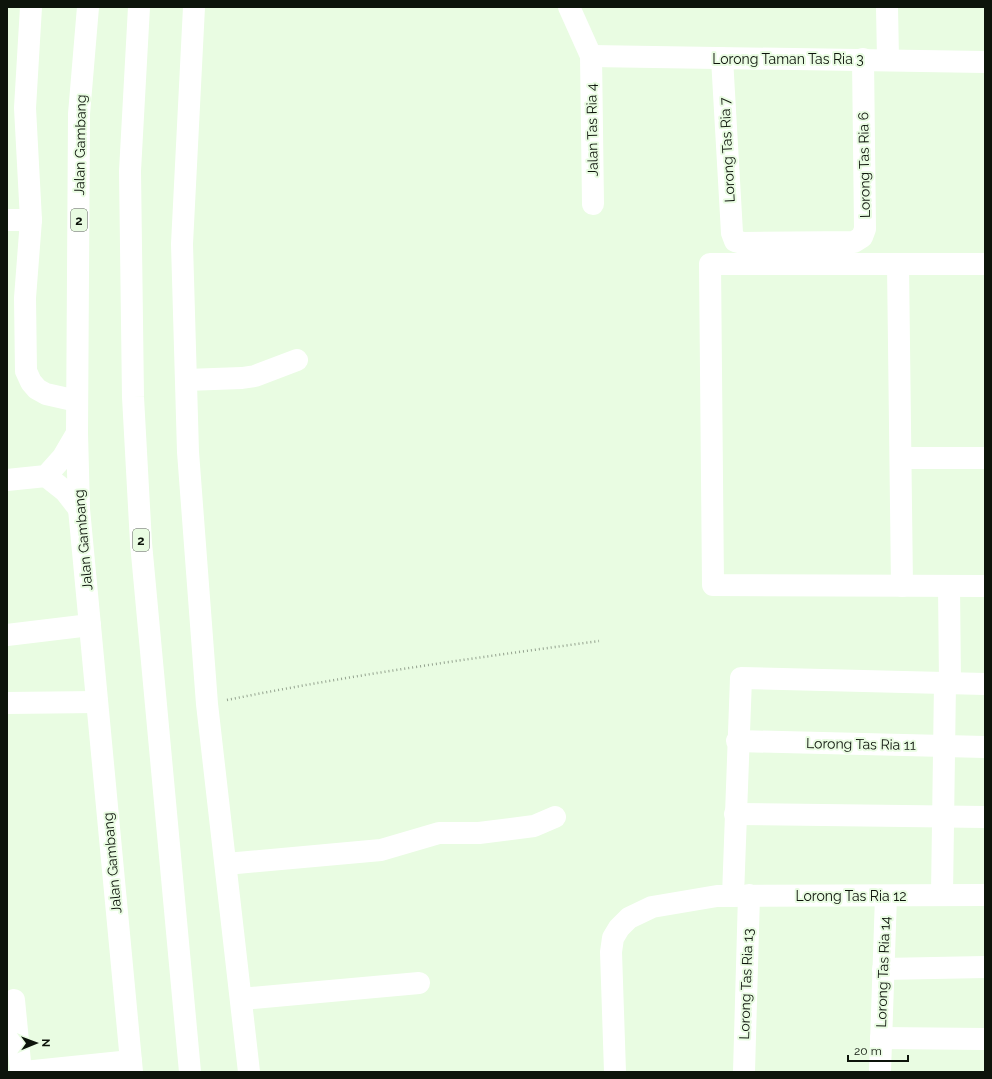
<svg xmlns="http://www.w3.org/2000/svg" width="992" height="1079" font-family="Raleway,sans-serif">
<style>
.lines{fill:none;stroke-linecap:round;stroke-linejoin:round}
.path{stroke:#94a28f;stroke-width:2.5;stroke-dasharray:1 3;stroke-linecap:butt}
.minor{stroke:#fff;stroke-width:22}
.highway{stroke:#fff;stroke-width:22}
.labels{text-anchor:middle;stroke-width:4;stroke-linejoin:round;paint-order:stroke}
.shield{fill:#e9fce2;stroke:#4f5a4c;stroke-width:1}
.shield-label{font-size:13px;font-weight:bold;fill:#0d140b}
.street-label{font-size:14px;fill:#0d140b;stroke:#e9fce2}
</style>
<rect width="100%" height="100%" fill="#e9fce2"/>
<g class="lines">
<path class="path" d="M227 700C350 675 474 658 599 641"/>
<g class="minor">
<polyline points="31,7 25,108 31,220 25,298 26,371 31,382 37,389 46,394 77,401"/>
<polyline points="194,7 182,244 188,452 207,704 249,1072"/>
<polyline points="569,7 591,56 593,204"/>
<polyline points="887,7 888,59"/>
<polyline points="591,56 985,62"/>
<polyline points="722,58 732,233 735,241 743,243 854,242 862,237 865,229 863,59"/>
<polyline points="7,220 31,220"/>
<polyline points="898,264 902,586"/>
<polyline points="985,264 710,264 713,585 985,586"/>
<polyline points="186,380 242,378 255,376 297,360"/>
<polyline points="901,458 985,458"/>
<polyline points="46,476 65,491 79,509"/>
<polyline points="7,480 46,476 63,457 77,433"/>
<polyline points="949,586 950,683"/>
<polyline points="7,635 90,625"/>
<polyline points="7,703 97,702"/>
<polyline points="737,741 985,747"/>
<polyline points="735,814 985,817"/>
<polyline points="226,864 381,850 439,833 479,833 534,826 555,817"/>
<polyline points="942,895 945,683"/>
<polyline points="733,896 741,678 985,684"/>
<polyline points="883,969 985,967"/>
<polyline points="241,999 419,983"/>
<polyline points="14,1000 21,1072"/>
<polyline points="881,1038 985,1039"/>
<polyline points="24,1072 131,1061"/>
<polyline points="615,1072 611,952 613,938 619,928 629,918 652,907 717,896 985,895"/>
<polyline points="744,1072 749,895"/>
<polyline points="880,1072 886,896"/>
</g>
<g class="highway">
<polyline points="88,7 79,114 77,433 79,509 132,1072"/>
<polyline points="139,7 130,171 133,397 141,543 190,1072"/>
</g>
</g>
<g class="labels">
<g class="shield">
<rect x="71" y="209" width="16" height="22" rx="3"/>
<rect x="133" y="529" width="16" height="22" rx="3"/>
</g>
<g class="shield-label">
<text x="79" y="225">2</text>
<text x="141" y="545">2</text>
</g>
<g class="street-label">
<text x="788" y="64">Lorong Taman Tas Ria 3</text>
<text transform="translate(592 130) rotate(-91)" y="5">Jalan Tas Ria 4</text>
<text transform="translate(80 145) rotate(-89)" y="5">Jalan Gambang</text>
<text transform="translate(727 150) rotate(-93)" y="5">Lorong Tas Ria 7</text>
<text transform="translate(864 165) rotate(-91)" y="5">Lorong Tas Ria 6</text>
<text transform="translate(83 540) rotate(-95)" y="5">Jalan Gambang</text>
<text transform="translate(861 744) rotate(1)" y="5">Lorong Tas Ria 11</text>
<text transform="translate(112 863) rotate(-95)" y="5">Jalan Gambang</text>
<text x="851" y="901">Lorong Tas Ria 12</text>
<text transform="translate(883 972) rotate(-88)" y="5">Lorong Tas Ria 14</text>
<text transform="translate(746 984) rotate(-88)" y="5">Lorong Tas Ria 13</text>
</g>
</g>
<rect width="992" height="1079" fill="none" stroke="#0d140b" stroke-width="16"/>
<g transform="translate(36 1043) rotate(89)" stroke="#e9fce2" stroke-width="3" paint-order="stroke">
<path d="M0-3L7 15L0 10L-7 15Z" fill="#0d140b"/>
<text y="-6" font-size="11" font-weight="bold" text-anchor="middle" fill="#0d140b">N</text>
</g>
<path d="M848 1055v6h60v-6" fill="none" stroke="#0d140b" stroke-width="2"/>
<text x="854" y="1055" font-size="12" fill="#0d140b" stroke="#e9fce2" stroke-width="3" paint-order="stroke">20 m</text>
</svg>
